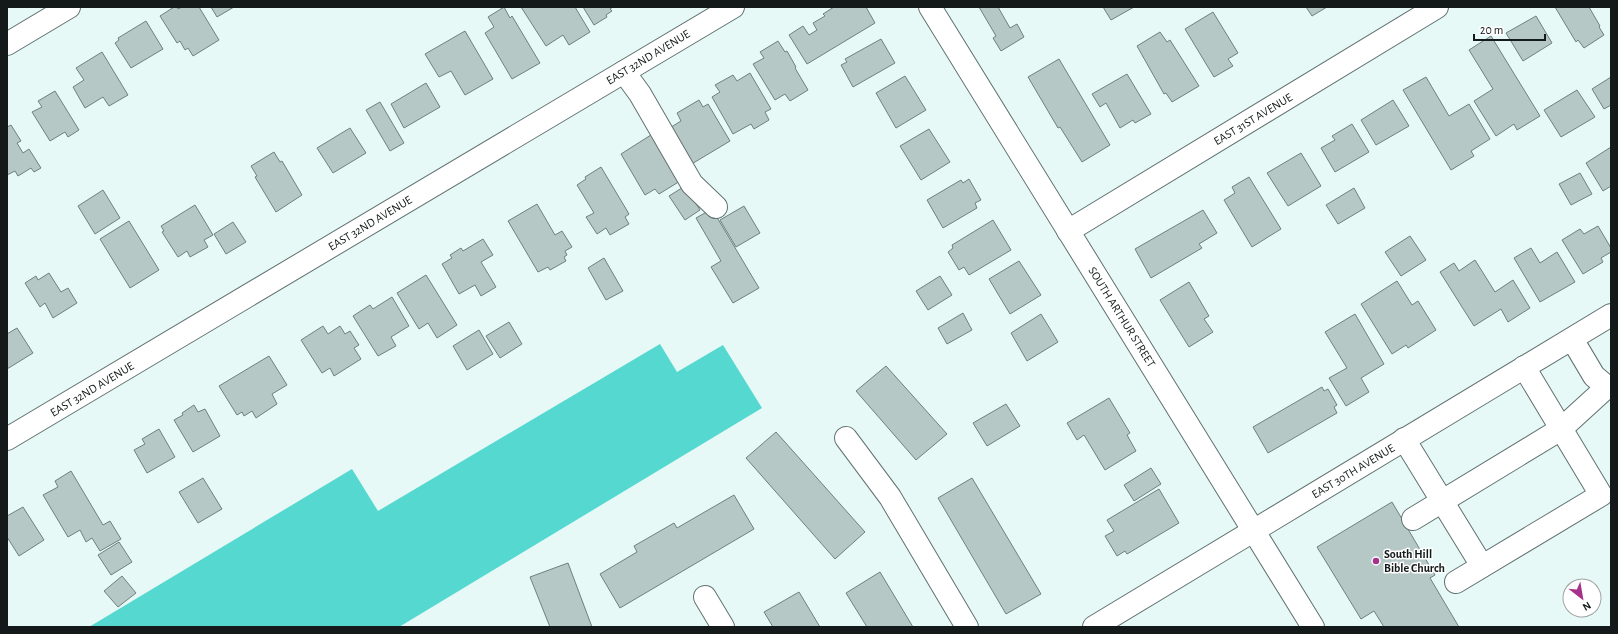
<svg xmlns="http://www.w3.org/2000/svg" width="1618" height="634" font-family="'Alegreya Sans',sans-serif">
<style>
.forest{fill:#55d8d0}
.building{fill:#b6c8c6;stroke:#6f807e}
.lines{fill:none;stroke-linecap:round;stroke-linejoin:round}
.minor-casing{stroke:#617270;stroke-width:24}
.minor{stroke:#fff;stroke-width:22}
.poi-dot{fill:#a6318a;stroke:#fff;stroke-width:1.5}
.labels{text-anchor:middle;stroke-width:3;stroke-linejoin:round;paint-order:stroke}
.street-label{font-size:12px;fill:#141a1a;stroke:#fff}
.poi-label{font-size:12px;font-weight:bold;fill:#141a1a;stroke:#fff;text-anchor:start}
</style>
<rect width="100%" height="100%" fill="#e6f9f7"/>
<polygon class="forest" points="660,344 677,372 723,345 762,408 399,627 89,627 352,469 378,511"/>
<g class="building">
<polygon points="174,7 177,7 178,9 182,7 199,7 219,40 193,56 188,48 185,50 180,41 177,43 160,16"/>
<polygon points="211,7 234,7 217,17"/>
<polygon points="504,7 510,18 512,16 540,63 512,79 485,33 494,27 488,17"/>
<polygon points="521,7 575,7 590,32 569,45 563,35 546,46"/>
<polygon points="583,7 613,7 610,9 612,11 606,15 607,17 594,25"/>
<polygon points="834,7 866,7 875,23 807,64 789,35 803,26 809,35 817,30 813,23 825,16 823,14"/>
<polygon points="979,7 998,7 1010,28 1017,24 1024,37 1001,51 993,38 996,36"/>
<polygon points="1103,7 1134,7 1111,20"/>
<polygon points="1306,7 1327,7 1312,16"/>
<polygon points="1555,7 1589,7 1600,26 1599,27 1604,35 1584,48 1578,40 1576,42"/>
<polygon points="1213,12 1238,53 1228,59 1233,66 1214,77 1185,29"/>
<polygon points="1536,16 1552,43 1523,61 1506,33"/>
<polygon points="146,21 163,49 131,68 115,43 119,40 118,38"/>
<polygon points="465,31 493,79 465,95 451,71 439,77 425,54"/>
<polygon points="1160,32 1167,42 1170,40 1199,86 1172,102 1166,93 1164,94 1137,46"/>
<polygon points="1491,36 1540,116 1517,130 1514,124 1496,136 1474,101 1493,89 1469,50"/>
<polygon points="881,39 895,63 853,87 841,65 847,62 845,59"/>
<polygon points="778,41 785,52 787,51 796,67 795,68 808,90 790,101 785,94 775,100 753,64 764,58 760,52"/>
<polygon points="102,52 128,95 109,106 103,97 85,108 73,87 84,80 76,68"/>
<polygon points="1059,59 1110,145 1082,162 1060,127 1058,128 1028,77"/>
<polygon points="750,73 771,109 765,112 769,120 754,129 751,124 733,134 712,97 720,92 715,85 733,75 737,81"/>
<polygon points="1127,74 1151,114 1135,123 1133,120 1120,128 1106,103 1100,107 1092,94"/>
<polygon points="905,76 926,110 896,128 876,93"/>
<polygon points="1426,77 1449,116 1469,104 1490,139 1471,151 1474,156 1451,170 1403,90"/>
<polygon points="1611,77 1611,105 1604,109 1592,89"/>
<polygon points="426,83 440,107 404,128 391,104"/>
<polygon points="1577,90 1595,117 1561,137 1544,110"/>
<polygon points="55,91 79,130 68,137 65,132 50,141 32,112 42,107 38,101"/>
<polygon points="699,100 703,107 708,104 730,141 690,165 668,129 681,121 677,113"/>
<polygon points="1393,100 1409,126 1376,145 1361,120"/>
<polygon points="380,102 404,143 390,151 366,110"/>
<polygon points="1352,124 1369,152 1335,172 1321,148 1335,140 1332,136"/>
<polygon points="11,125 21,141 17,143 23,153 29,149 41,168 34,172 31,168 18,176 15,171 7,175 7,127"/>
<polygon points="350,128 366,153 333,173 317,148"/>
<polygon points="929,129 950,162 921,180 900,146"/>
<polygon points="654,133 685,178 659,194 655,189 645,195 621,154"/>
<polygon points="1611,147 1611,186 1603,191 1586,163"/>
<polygon points="274,152 280,162 282,161 302,195 276,212 255,177 257,176 251,166"/>
<polygon points="1301,153 1321,186 1288,206 1267,173"/>
<polygon points="601,167 629,214 625,217 629,224 610,235 606,228 597,234 586,217 594,213 577,185 586,179 585,177"/>
<polygon points="1580,173 1592,194 1571,205 1559,184"/>
<polygon points="1249,177 1281,229 1252,247 1224,200 1235,193 1232,187"/>
<polygon points="969,179 981,200 975,203 977,208 943,228 927,200 961,180 963,183"/>
<polygon points="685,186 700,210 685,220 669,196"/>
<polygon points="1354,188 1365,208 1338,224 1326,205"/>
<polygon points="103,190 120,218 95,234 78,206"/>
<polygon points="537,204 555,235 562,231 572,247 565,251 567,255 564,257 566,261 550,270 548,267 538,272 508,221"/>
<polygon points="195,205 213,235 204,240 208,247 190,257 187,251 178,257 162,232 164,231 161,226"/>
<polygon points="744,206 760,233 736,247 720,220"/>
<polygon points="712,209 759,288 733,303 711,267 721,261 696,218"/>
<polygon points="1203,210 1217,233 1199,244 1202,248 1151,278 1135,249"/>
<polygon points="993,220 1011,250 969,275 964,267 959,270 948,252 953,248 952,245"/>
<polygon points="129,221 159,270 130,288 100,239"/>
<polygon points="233,222 246,242 226,254 214,234"/>
<polygon points="1598,226 1611,248 1611,252 1601,258 1603,262 1583,274 1562,240 1580,229 1584,234"/>
<polygon points="1410,236 1426,260 1401,276 1385,252"/>
<polygon points="483,239 493,255 481,262 496,287 481,296 475,285 459,294 442,264 452,258 450,255 461,248 463,251"/>
<polygon points="1531,248 1540,263 1557,252 1575,282 1540,302 1514,258"/>
<polygon points="604,258 623,291 606,300 588,268"/>
<polygon points="1475,260 1495,292 1513,280 1530,308 1508,322 1501,309 1474,326 1440,272 1454,263 1459,271"/>
<polygon points="1019,261 1041,295 1010,314 989,279"/>
<polygon points="49,273 61,292 68,288 77,303 53,318 45,303 40,307 25,283 36,276 38,280"/>
<polygon points="426,275 457,325 437,338 428,323 419,329 397,293"/>
<polygon points="940,276 952,295 928,310 916,291"/>
<polygon points="1397,281 1412,305 1418,301 1436,330 1408,348 1406,345 1392,354 1361,304"/>
<polygon points="1189,282 1209,316 1204,319 1213,332 1189,347 1160,300"/>
<polygon points="392,297 409,326 391,337 396,346 378,356 353,316 370,305 373,309"/>
<polygon points="963,313 972,330 947,344 938,328"/>
<polygon points="1041,314 1058,342 1027,361 1011,333"/>
<polygon points="1355,314 1384,364 1361,378 1369,392 1346,406 1329,378 1347,368 1325,332"/>
<polygon points="509,322 522,344 500,358 486,336"/>
<polygon points="323,326 328,334 340,326 345,334 350,331 359,345 354,348 361,359 334,376 330,368 322,373 301,340"/>
<polygon points="17,328 33,353 7,369 7,334"/>
<polygon points="479,330 493,354 467,370 453,346"/>
<polygon points="269,356 287,385 272,394 277,404 256,418 252,411 244,416 242,412 237,415 219,386"/>
<polygon points="886,366 947,434 916,460 856,391"/>
<polygon points="1322,387 1324,391 1328,389 1337,405 1334,407 1337,413 1268,453 1253,427"/>
<polygon points="1109,398 1130,433 1127,435 1136,451 1105,470 1084,435 1077,440 1067,423"/>
<polygon points="1006,404 1020,426 987,446 973,423"/>
<polygon points="194,405 198,412 205,409 220,436 193,452 174,420 183,415 182,413"/>
<polygon points="159,429 175,457 147,473 134,450 145,444 142,439"/>
<polygon points="776,432 865,532 835,559 746,458"/>
<polygon points="1151,468 1161,484 1134,501 1124,485"/>
<polygon points="71,471 103,525 110,521 121,539 100,551 92,538 86,542 80,530 68,537 43,495 58,487 55,481"/>
<polygon points="203,478 222,509 198,523 179,492"/>
<polygon points="972,478 1041,594 1006,614 938,498"/>
<polygon points="1159,489 1179,523 1127,554 1125,551 1117,556 1105,536 1114,531 1107,520"/>
<polygon points="734,495 754,529 620,608 600,574 637,552 634,546 674,523 677,528"/>
<polygon points="1392,502 1435,575 1430,578 1459,627 1384,627 1374,611 1361,619 1317,547"/>
<polygon points="23,507 44,540 19,556 7,537 7,516"/>
<polygon points="119,542 132,562 111,575 98,555"/>
<polygon points="568,563 592,627 550,627 530,577"/>
<polygon points="880,572 913,627 867,627 846,593"/>
<polygon points="122,576 136,593 118,607 104,591"/>
<polygon points="799,592 820,627 773,627 764,612"/>
</g>
<g class="lines">
<defs>
<g id="minor">
<polyline points="930,7 1313,627"/>
<polyline points="7,44 69,7"/>
<polyline points="624,72 640,94 692,184 716,207"/>
<polyline points="1068,231 1437,7"/>
<polyline points="1572,339 1594,376 1607,387 1611,386"/>
<polyline points="846,438 890,497 967,627"/>
<polyline points="7,439 733,7"/>
<polyline points="1404,439 1482,566"/>
<polyline points="1413,519 1561,429 1607,387"/>
<polyline points="1456,582 1601,495 1524,367"/>
<polyline points="705,597 723,627"/>
<polyline points="1094,627 1611,315"/>
</g>
</defs>
<use href="#minor" class="minor-casing"/>
<use href="#minor" class="minor"/>
</g>
<circle class="poi-dot" cx="1376" cy="561" r="4"/>
<g class="labels">
<g class="street-label">
<text transform="translate(648 57) rotate(-31)" y="4">EAST 32ND AVENUE</text>
<text transform="translate(1253 119) rotate(-31)" y="4">EAST 31ST AVENUE</text>
<text transform="translate(370 223) rotate(-31)" y="4">EAST 32ND AVENUE</text>
<text transform="translate(1122 317) rotate(58)" y="4">SOUTH ARTHUR STREET</text>
<text transform="translate(92 389) rotate(-31)" y="4">EAST 32ND AVENUE</text>
<text transform="translate(1353 471) rotate(-31)" y="4">EAST 30TH AVENUE</text>
</g>
<g class="poi-label">
<text x="1384" y="558">South Hill<tspan x="1384" dy="14">Bible Church</tspan></text>
</g>
</g>
<rect width="1618" height="634" fill="none" stroke="#141a1a" stroke-width="16"/>
<g transform="translate(1582 598) rotate(149)"><circle r="19" fill="#ffffff" stroke="#a1a3a3"/>
<path d="M0-3L7 15L0 10L-7 15Z" fill="#a6318a"/>
<text y="-6" font-size="11" font-weight="bold" text-anchor="middle" fill="#141a1a">N</text>
</g>
<path d="M1474 34v6h71v-6" fill="none" stroke="#141a1a" stroke-width="2"/>
<text x="1480" y="34" font-size="12" fill="#141a1a" stroke="#ffffff" stroke-width="3" paint-order="stroke">20 m</text>
</svg>
